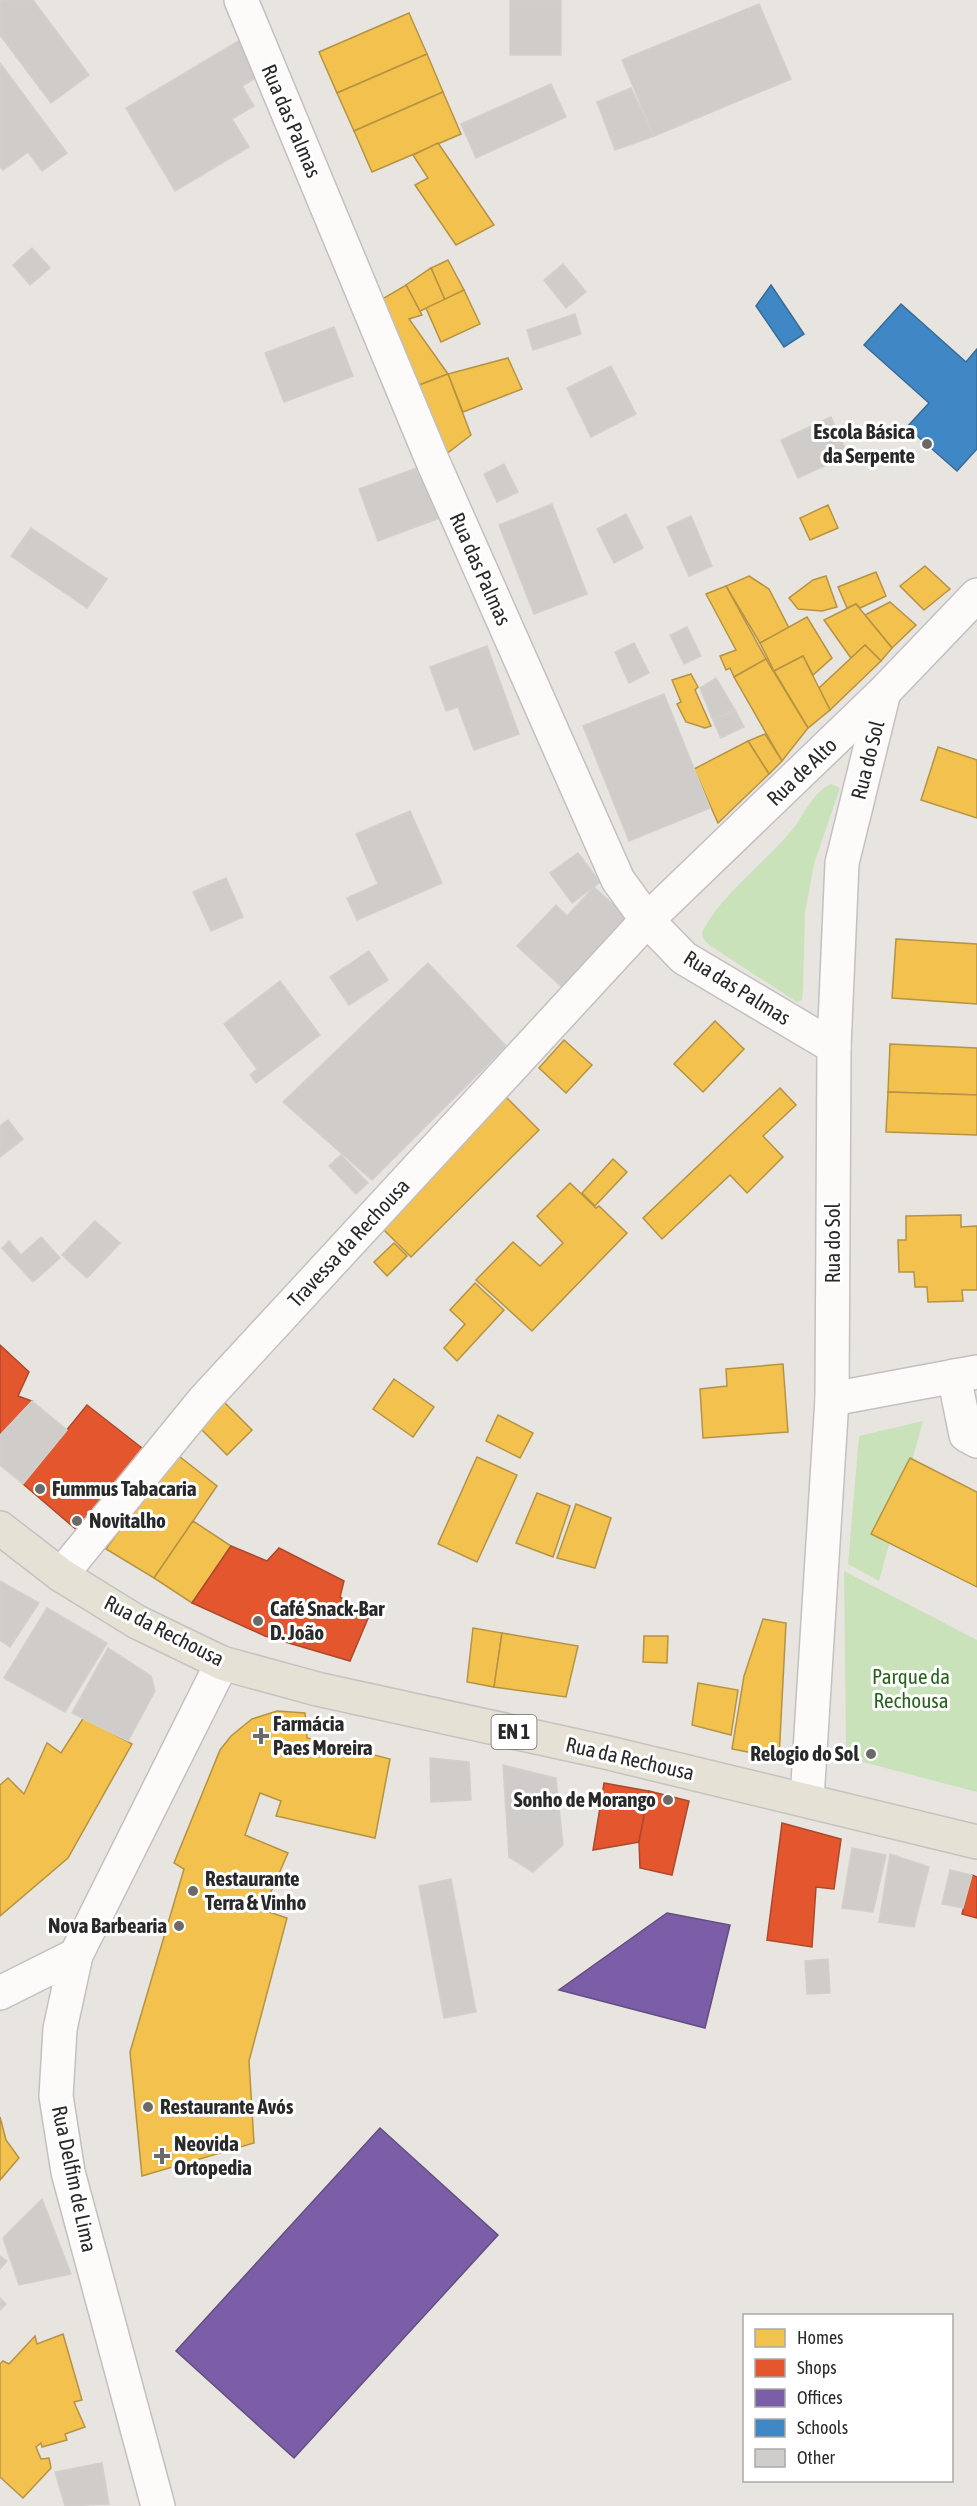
<svg xmlns="http://www.w3.org/2000/svg" width="977" height="2506" font-family="'Asap Condensed',sans-serif">
<style>
.green{fill:#c9e2b9}
.homes{fill:#f2c14e;stroke:#b69343;stroke-width:1.5}
.shops{fill:#e4572e;stroke:#ac492c;stroke-width:1.5}
.offices{fill:#7b5ea7;stroke:#624e81;stroke-width:1.5}
.schools{fill:#3f88c5;stroke:#386c96;stroke-width:1.5}
.building{fill:#cfccc9;stroke:#d3d0cc;stroke-width:1.5}
.lines{fill:none;stroke-linecap:round;stroke-linejoin:round}
.minor-casing{stroke:#c2c0c1;stroke-width:36}
.secondary-casing{stroke:#c2c0c1;stroke-width:36}
.primary-casing{stroke:#c4c3c1;stroke-width:36}
.minor{stroke:#fcfbfa;stroke-width:33}
.secondary{stroke:#fcfbfa;stroke-width:33}
.primary{stroke:#e5e1d4;stroke-width:33}
.poi-dot{fill:#6c6a69;stroke:#fff;stroke-width:2}
.labels{text-anchor:middle;stroke-width:6;stroke-linejoin:round;paint-order:stroke}
.shield{fill:#fff;stroke:#696969;stroke-width:1.5}
.shield-label{font-size:20px;font-weight:bold;fill:#292929}
.street-label{font-size:21px;fill:#292929;stroke:#fff}
.poi-label{font-size:21px;font-weight:bold;fill:#292929;stroke:#fff;text-anchor:start}
.park-label{font-size:21px;fill:#29641b;stroke:#fff}
</style>
<rect width="100%" height="100%" fill="#e8e4e0"/>
<g class="green">
<path d="M831 784 840 788 814 864 805 913 803 988 802 1000 797 1002 709 945 703 938 702 933C717 898 771 858 796 825 806 810 814 792 831 784Z"/>
<polygon points="923,1421 879,1581 848,1564 859,1436"/>
<polygon points="844,1571 977,1640 977,1792 863,1762 852,1756 846,1747"/>
</g>
<g class="homes">
<polygon points="409,13 427,54 337,93 319,52"/>
<polygon points="427,54 443,92 354,131 337,93"/>
<polygon points="443,92 461,134 372,172 354,131"/>
<polygon points="438,143 494,225 456,245 415,185 428,178 413,155"/>
<polygon points="448,260 464,290 445,300 431,268"/>
<polygon points="431,268 445,300 420,311 406,285"/>
<polygon points="406,285 422,315 409,319 448,374 414,387 379,301"/>
<polygon points="464,290 480,324 441,342 426,308"/>
<polygon points="508,358 522,389 463,412 448,374"/>
<polygon points="448,374 471,435 441,458 414,387"/>
<polygon points="828,505 838,528 810,540 800,518"/>
<polygon points="925,566 950,589 924,610 900,586"/>
<polygon points="876,572 886,596 860,608 856,604 847,608 838,587"/>
<polygon points="749,576 769,589 789,628 760,643 726,586"/>
<polygon points="826,576 837,607 822,611 798,609 789,598 813,580"/>
<polygon points="726,586 766,659 734,677 730,668 726,670 720,656 736,650 706,594"/>
<polygon points="890,602 916,625 892,648 865,615"/>
<polygon points="856,604 892,648 881,661 865,645 851,658 824,620"/>
<polygon points="807,617 832,658 813,675 803,656 774,671 760,643"/>
<polygon points="865,645 881,661 830,710 819,688"/>
<polygon points="803,656 830,710 808,728 774,671"/>
<polygon points="766,659 808,728 782,761 734,677"/>
<polygon points="691,674 698,687 695,690 711,726 705,728 686,722 677,704 681,702 672,680"/>
<polygon points="765,734 782,761 769,774 748,741"/>
<polygon points="748,741 769,774 718,823 694,769"/>
<polygon points="938,747 977,760 977,818 921,800"/>
<polygon points="896,939 977,944 977,1004 892,998"/>
<polygon points="715,1021 744,1049 703,1092 674,1064"/>
<polygon points="564,1040 592,1065 566,1093 539,1068"/>
<polygon points="890,1044 977,1048 977,1095 888,1092"/>
<polygon points="780,1088 796,1105 763,1136 783,1157 747,1193 730,1175 662,1239 643,1218"/>
<polygon points="888,1092 977,1095 977,1135 886,1132"/>
<polygon points="504,1095 539,1130 411,1257 376,1222"/>
<polygon points="613,1159 627,1172 595,1206 582,1193"/>
<polygon points="570,1183 596,1208 599,1206 627,1233 532,1331 476,1280 513,1242 540,1266 563,1243 537,1216"/>
<polygon points="961,1215 961,1227 977,1226 977,1290 962,1290 963,1301 928,1302 927,1287 915,1287 914,1272 899,1272 898,1240 906,1240 906,1216"/>
<polygon points="394,1243 407,1256 387,1276 374,1262"/>
<polygon points="475,1283 504,1310 457,1361 444,1348 465,1324 450,1310"/>
<polygon points="783,1364 788,1432 703,1438 700,1389 727,1386 726,1369"/>
<polygon points="394,1379 434,1407 413,1437 373,1409"/>
<polygon points="218,1396 252,1430 227,1455 193,1421"/>
<polygon points="498,1415 533,1433 520,1458 486,1441"/>
<polygon points="175,1453 217,1486 154,1578 106,1549"/>
<polygon points="477,1457 517,1475 477,1562 438,1544"/>
<polygon points="910,1458 977,1492 977,1587 871,1534"/>
<polygon points="537,1493 570,1506 553,1557 516,1543"/>
<polygon points="576,1504 611,1518 595,1568 557,1558"/>
<polygon points="193,1521 231,1546 192,1603 154,1578"/>
<polygon points="763,1619 786,1623 779,1758 732,1749 744,1676"/>
<polygon points="473,1628 502,1633 494,1687 467,1682"/>
<polygon points="502,1633 578,1646 566,1697 494,1687"/>
<polygon points="644,1636 668,1636 667,1663 643,1662"/>
<polygon points="698,1683 738,1690 731,1735 692,1725"/>
<polygon points="277,1711 305,1713 307,1738 390,1759 375,1838 276,1816 281,1801 260,1793 245,1835 288,1853 263,1910 287,1918 249,2061 254,2143 142,2176 130,2052 184,1869 174,1863 220,1750 231,1736 252,1719"/>
<polygon points="84,1717 132,1744 68,1858 0,1916 0,1785 8,1778 24,1794 47,1743 61,1753"/>
<polygon points="0,2117 6,2140 19,2158 0,2180"/>
<polygon points="63,2334 82,2400 74,2402 85,2427 65,2434 67,2440 42,2447 41,2443 36,2447 41,2459 49,2458 51,2468 23,2498 0,2477 0,2364 3,2361 9,2364 35,2336 37,2344"/>
</g>
<g class="shops">
<polygon points="0,1345 29,1372 18,1396 32,1401 0,1435"/>
<polygon points="87,1405 151,1455 85,1537 23,1484"/>
<polygon points="231,1546 267,1561 279,1548 344,1581 340,1597 369,1616 350,1661 265,1636 192,1603"/>
<polygon points="604,1783 649,1791 639,1842 593,1850"/>
<polygon points="649,1791 689,1801 672,1875 640,1868 639,1842"/>
<polygon points="782,1823 841,1839 834,1889 816,1887 812,1947 767,1940"/>
<polygon points="972,1875 977,1877 977,1918 962,1914"/>
</g>
<g class="offices">
<polygon points="667,1913 730,1925 705,2028 559,1990"/>
<polygon points="380,2128 498,2235 294,2458 176,2351"/>
</g>
<g class="schools">
<polygon points="771,285 804,334 784,347 756,306"/>
<polygon points="901,304 966,362 977,349 977,449 957,471 907,427 929,403 864,345"/>
</g>
<g class="building">
<polygon points="0,0 33,0 89,75 51,103 0,35"/>
<rect x="510" y="0" width="51" height="55"/>
<polygon points="759,4 791,79 654,136 622,60"/>
<polygon points="240,40 261,75 242,86 254,106 232,119 249,147 175,191 126,108"/>
<polygon points="0,63 67,153 42,171 28,152 3,170 0,167"/>
<polygon points="551,84 566,117 476,158 461,124"/>
<polygon points="631,88 654,136 615,150 597,102"/>
<polygon points="32,248 50,268 30,285 13,265"/>
<polygon points="563,264 586,292 566,308 544,280"/>
<polygon points="575,314 581,334 533,350 527,330"/>
<polygon points="334,327 353,376 284,402 265,353"/>
<polygon points="611,366 636,414 591,437 567,388"/>
<polygon points="831,417 848,455 798,478 781,440"/>
<polygon points="504,464 518,492 497,502 484,474"/>
<polygon points="425,465 445,516 378,541 359,489"/>
<polygon points="552,504 587,594 534,614 499,525"/>
<polygon points="626,514 643,548 614,563 597,529"/>
<polygon points="691,516 712,566 689,576 667,527"/>
<polygon points="31,528 107,579 87,608 11,556"/>
<polygon points="687,627 701,656 684,664 670,635"/>
<polygon points="634,643 649,673 629,683 615,652"/>
<polygon points="487,646 519,734 474,750 458,707 446,711 430,667"/>
<polygon points="716,678 735,710 713,720 700,688"/>
<polygon points="664,694 710,808 629,841 583,726"/>
<polygon points="735,710 744,727 721,738 713,720"/>
<polygon points="410,811 442,883 357,920 347,898 378,884 356,834"/>
<polygon points="578,853 600,882 572,903 550,873"/>
<polygon points="226,878 243,917 211,931 193,892"/>
<polygon points="594,887 629,919 564,989 517,946 556,905 567,916"/>
<polygon points="369,951 388,980 349,1005 330,977"/>
<polygon points="428,963 506,1046 372,1180 283,1102"/>
<polygon points="280,981 320,1035 256,1083 250,1075 257,1069 224,1024"/>
<polygon points="8,1120 23,1139 0,1157 0,1126"/>
<polygon points="341,1155 368,1183 356,1194 329,1166"/>
<polygon points="95,1221 120,1243 87,1278 62,1255"/>
<polygon points="41,1237 60,1258 33,1282 2,1248 9,1241 21,1255"/>
<polygon points="32,1401 67,1430 23,1484 0,1465 0,1435"/>
<polygon points="0,1581 39,1603 10,1647 0,1640"/>
<polygon points="47,1608 107,1643 65,1712 4,1678"/>
<polygon points="108,1648 151,1676 155,1691 128,1741 72,1713"/>
<polygon points="430,1758 469,1762 471,1800 431,1802"/>
<polygon points="503,1765 556,1778 563,1845 533,1872 509,1857"/>
<polygon points="852,1848 886,1855 873,1912 842,1908"/>
<polygon points="890,1854 929,1867 914,1927 879,1922"/>
<polygon points="950,1870 972,1875 963,1908 942,1904"/>
<polygon points="451,1879 476,2012 444,2018 419,1886"/>
<polygon points="828,1959 830,1993 807,1994 805,1961"/>
<polygon points="42,2199 71,2274 19,2285 3,2238"/>
<polygon points="0,2256 7,2261 0,2269"/>
<polygon points="0,2298 6,2304 0,2310"/>
<polygon points="102,2463 109,2504 65,2506 55,2472"/>
</g>
<g class="lines">
<defs>
<g id="minor">
<polyline points="241,0 433,462 618,880 647,920 684,958 834,1047"/>
<polyline points="954,1376 966,1435 977,1441"/>
<polyline points="832,1399 977,1372"/>
<polyline points="61,1575 204,1400 647,920 884,692 977,595"/>
<polyline points="807,1799 832,1399 834,1047 842,863 884,692"/>
<polyline points="0,1993 76,1955"/>
</g>
<polyline id="secondary" points="158,2506 68,2172 56,2096 60,2029 76,1955 222,1663"/>
<polyline id="primary" points="0,1528 61,1575 137,1622 222,1663 317,1689 609,1753 977,1842"/>
</defs>
<use href="#minor" class="minor-casing"/>
<use href="#secondary" class="secondary-casing"/>
<use href="#primary" class="primary-casing"/>
<use href="#minor" class="minor"/>
<use href="#secondary" class="secondary"/>
<use href="#primary" class="primary"/>
</g>
<g class="poi-dot">
<circle cx="927" cy="444" r="6"/>
<circle cx="40" cy="1489" r="6"/>
<circle cx="77" cy="1521" r="6"/>
<circle cx="258" cy="1621" r="6"/>
<path d="M258 1727h6v6h6v6h-6v6h-6v-6h-6v-6h6z"/>
<circle cx="871" cy="1754" r="6"/>
<circle cx="668" cy="1800" r="6"/>
<circle cx="193" cy="1891" r="6"/>
<circle cx="179" cy="1926" r="6"/>
<circle cx="148" cy="2107" r="6"/>
<path d="M159 2147h6v6h6v6h-6v6h-6v-6h-6v-6h6z"/>
</g>
<g class="labels">
<rect class="shield" x="491.5" y="1715" width="45" height="34" rx="4.5"/>
<g class="shield-label">
<text x="514" y="1739">EN 1</text>
</g>
<g class="street-label">
<text transform="translate(291 121) rotate(67)" y="7">Rua das Palmas</text>
<text transform="translate(480 569) rotate(66)" y="7">Rua das Palmas</text>
<text transform="translate(868 760) rotate(-76)" y="7">Rua do Sol</text>
<text transform="translate(802 772) rotate(-44)" y="7">Rua de Alto</text>
<text transform="translate(737 988) rotate(32)" y="7">Rua das Palmas</text>
<text transform="translate(349 1243) rotate(-47)" y="7">Travessa da Rechousa</text>
<text transform="translate(833 1243) rotate(-90)" y="7">Rua do Sol</text>
<text transform="translate(164 1631) rotate(27)" y="7">Rua da Rechousa</text>
<text transform="translate(630 1759) rotate(13)" y="7">Rua da Rechousa</text>
<text transform="translate(74 2179) rotate(78)" y="7">Rua Delfim de Lima</text>
</g>
<g class="poi-label">
<text x="915" y="439" text-anchor="end">Escola Básica<tspan x="915" dy="24">da Serpente</tspan></text>
<text x="52" y="1496">Fummus Tabacaria</text>
<text x="89" y="1528">Novitalho</text>
<text x="270" y="1616">Café Snack-Bar<tspan x="270" dy="24">D. João</tspan></text>
<text x="273" y="1731">Farmácia<tspan x="273" dy="24">Paes Moreira</tspan></text>
<text x="859" y="1761" text-anchor="end">Relogio do Sol</text>
<text x="656" y="1807" text-anchor="end">Sonho de Morango</text>
<text x="205" y="1886">Restaurante<tspan x="205" dy="24">Terra &amp; Vinho</tspan></text>
<text x="167" y="1933" text-anchor="end">Nova Barbearia</text>
<text x="160" y="2114">Restaurante Avós</text>
<text x="174" y="2151">Neovida<tspan x="174" dy="24">Ortopedia</tspan></text>
</g>
<g class="park-label">
<text x="911" y="1684">Parque da<tspan x="911" dy="24">Rechousa</tspan></text>
</g>
</g>
<rect x="743" y="2314" width="210" height="168" fill="#ffffff" stroke="#a9a9a9" stroke-width="1.5"/>
<rect x="755" y="2329" width="30" height="18" fill="#f2c14e" stroke="#a9a9a9" stroke-width="1.5"/>
<text x="797" y="2344" font-size="18" fill="#292929">Homes</text>
<rect x="755" y="2359" width="30" height="18" fill="#e4572e" stroke="#a9a9a9" stroke-width="1.5"/>
<text x="797" y="2374" font-size="18" fill="#292929">Shops</text>
<rect x="755" y="2389" width="30" height="18" fill="#7b5ea7" stroke="#a9a9a9" stroke-width="1.5"/>
<text x="797" y="2404" font-size="18" fill="#292929">Offices</text>
<rect x="755" y="2419" width="30" height="18" fill="#3f88c5" stroke="#a9a9a9" stroke-width="1.5"/>
<text x="797" y="2434" font-size="18" fill="#292929">Schools</text>
<rect x="755" y="2449" width="30" height="18" fill="#cfccc9" stroke="#a9a9a9" stroke-width="1.5"/>
<text x="797" y="2464" font-size="18" fill="#292929">Other</text>
</svg>
